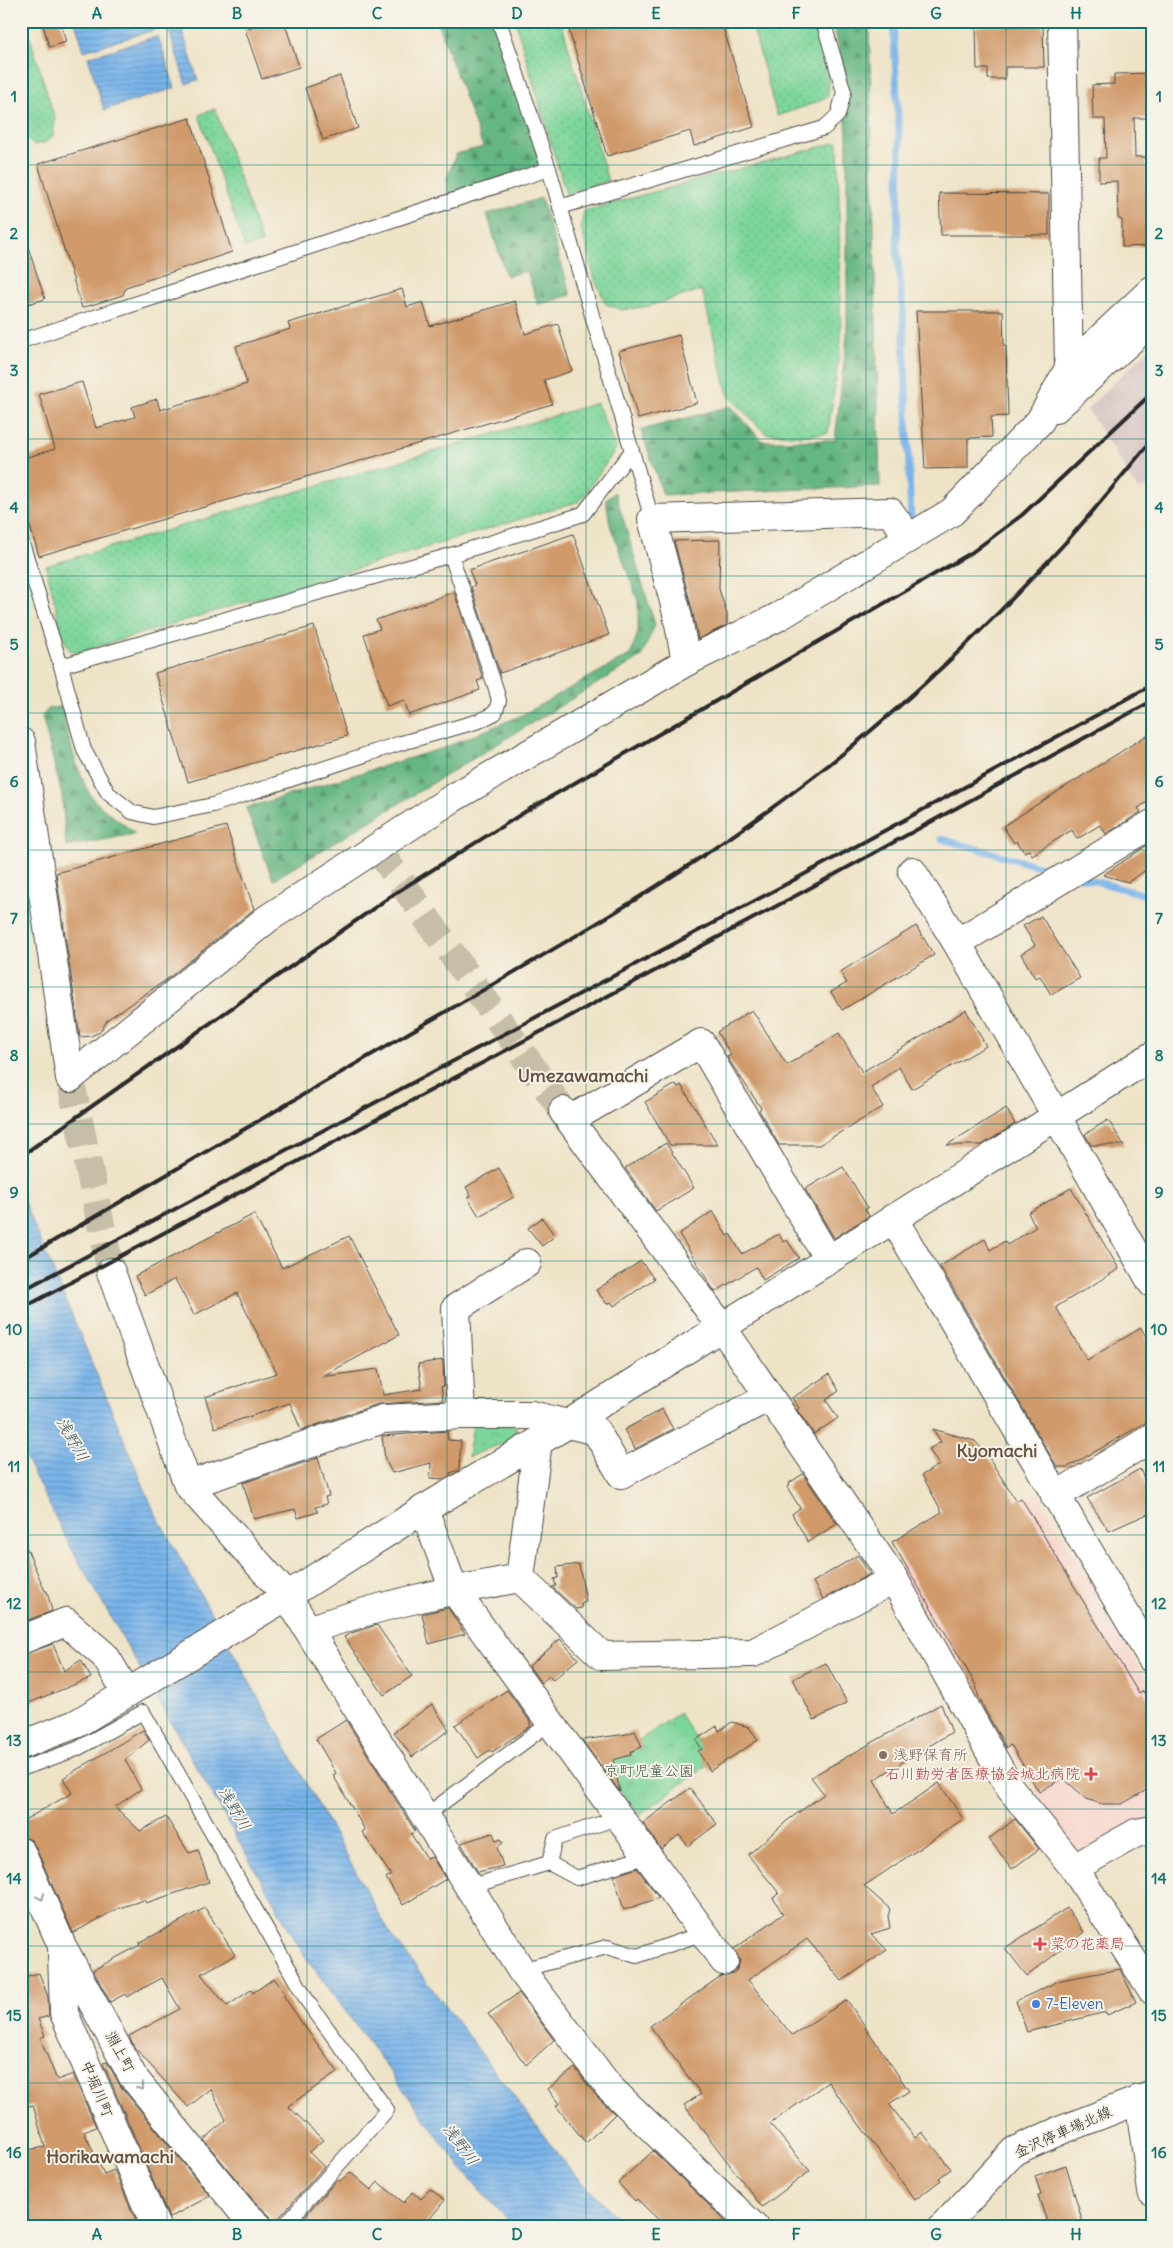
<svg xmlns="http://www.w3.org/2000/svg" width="1173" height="2248" font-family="Delius,'Klee One',sans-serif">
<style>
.built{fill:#f7d1c8}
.industrial{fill:#d2bfc0}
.grass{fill:url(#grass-dots);stroke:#548062}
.forest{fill:url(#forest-firs);stroke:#487056}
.park{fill:url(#park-crowns);stroke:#548062}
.water{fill:url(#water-rules);stroke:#52708a}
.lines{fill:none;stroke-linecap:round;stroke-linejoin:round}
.stream{stroke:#78b4ea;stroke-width:7}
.building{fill:#d09a6a}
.minor-tunnel{stroke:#c7bea8;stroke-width:28;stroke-dasharray:28 14;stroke-linecap:butt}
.service-casing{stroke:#484742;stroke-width:16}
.minor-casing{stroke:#484742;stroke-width:30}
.tertiary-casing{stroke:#484742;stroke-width:30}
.secondary-casing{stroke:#484742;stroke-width:30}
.service{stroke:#fff;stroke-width:14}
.minor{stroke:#fff;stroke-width:28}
.tertiary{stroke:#fff;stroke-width:28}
.secondary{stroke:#fff;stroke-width:28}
.rail{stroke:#2b2b2b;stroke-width:4}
.oneway{stroke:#a0a0a0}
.grid{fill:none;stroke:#0f766e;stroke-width:1;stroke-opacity:0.55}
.education-dot{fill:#8d6e63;stroke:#f7f3e8;stroke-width:2}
.health-dot{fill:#e0444e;stroke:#f7f3e8;stroke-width:2}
.shop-dot{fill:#3f7fe0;stroke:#f7f3e8;stroke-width:2}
.labels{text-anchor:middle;stroke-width:4;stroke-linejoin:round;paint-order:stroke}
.education-label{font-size:15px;fill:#785e54;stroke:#f7f3e8;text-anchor:start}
.park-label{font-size:15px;fill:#3f5647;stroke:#f7f3e8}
.health-label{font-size:15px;fill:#be3a42;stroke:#f7f3e8;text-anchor:end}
.shop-label{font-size:15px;fill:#366cbe;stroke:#f7f3e8;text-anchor:start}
.street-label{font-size:15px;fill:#2b2b2b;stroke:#f7f3e8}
.water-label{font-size:16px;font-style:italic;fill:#425464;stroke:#f7f3e8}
.quarter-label{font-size:18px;font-weight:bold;fill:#655241;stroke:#f7f3e8}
.neatline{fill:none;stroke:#0f766e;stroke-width:2}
.grid-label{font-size:16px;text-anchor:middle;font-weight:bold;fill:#0f766e}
</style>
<defs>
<pattern id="grass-dots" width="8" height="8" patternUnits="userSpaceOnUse" patternTransform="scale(1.25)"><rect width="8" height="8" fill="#7cd59a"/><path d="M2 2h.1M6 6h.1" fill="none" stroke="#6bb785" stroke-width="1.8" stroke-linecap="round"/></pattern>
<pattern id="forest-firs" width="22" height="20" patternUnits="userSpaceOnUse" patternTransform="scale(1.25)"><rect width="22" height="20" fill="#65b682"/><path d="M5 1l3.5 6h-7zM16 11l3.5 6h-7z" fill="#53946b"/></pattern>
<pattern id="park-crowns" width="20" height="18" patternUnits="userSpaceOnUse" patternTransform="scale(1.25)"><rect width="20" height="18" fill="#7cd59a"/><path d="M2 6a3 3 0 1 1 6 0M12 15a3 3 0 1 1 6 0" fill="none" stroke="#6bb785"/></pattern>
<pattern id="water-rules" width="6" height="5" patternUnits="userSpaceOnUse" patternTransform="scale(1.25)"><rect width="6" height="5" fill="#78b4ea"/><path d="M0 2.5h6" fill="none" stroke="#6393be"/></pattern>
</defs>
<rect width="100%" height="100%" fill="#f7f3e8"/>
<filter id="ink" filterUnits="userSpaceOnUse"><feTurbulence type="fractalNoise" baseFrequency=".02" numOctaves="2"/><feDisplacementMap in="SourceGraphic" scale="10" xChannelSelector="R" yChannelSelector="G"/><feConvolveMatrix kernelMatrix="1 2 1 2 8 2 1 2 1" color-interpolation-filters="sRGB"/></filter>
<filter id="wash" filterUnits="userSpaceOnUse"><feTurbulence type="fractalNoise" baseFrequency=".0096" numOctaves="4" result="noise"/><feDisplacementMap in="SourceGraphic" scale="20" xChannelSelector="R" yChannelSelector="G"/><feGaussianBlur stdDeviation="1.12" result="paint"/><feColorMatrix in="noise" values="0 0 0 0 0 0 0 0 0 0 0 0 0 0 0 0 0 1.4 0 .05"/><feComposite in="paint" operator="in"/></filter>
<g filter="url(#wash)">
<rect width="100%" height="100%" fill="#eee3c7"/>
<polygon class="built" points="1038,1493 1152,1690 1152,1817 1077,1856 897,1568"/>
<polygon class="industrial" points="1152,346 1152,484 1139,491 1087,409"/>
<g class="grass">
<polygon points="21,21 25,21 55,119 53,136 44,143 34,145 26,138 21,124"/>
<polygon points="515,21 561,21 608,181 566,194"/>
<polygon points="751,21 812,21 829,79 828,96 815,103 777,116"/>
<polygon points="215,109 262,242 245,248 199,115"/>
<polygon points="838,142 841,342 828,433 801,436 765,433 728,395 702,290 649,306 622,310 606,304 595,280 581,226 584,211"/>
<polygon points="597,403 616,449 580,501 77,653 71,652 63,638 46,566"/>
</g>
<g class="forest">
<polygon points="437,21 493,21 541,164 448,196 447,178 456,154 483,147"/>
<polygon points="832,21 869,21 880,486 663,495 641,430 731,406 762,441 835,440 847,335 847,134 841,55"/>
<polygon points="541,198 571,295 538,305 527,271 506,276 487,214"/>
<polygon points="615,492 655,625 641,657 273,880 246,808 446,747 520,716 631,654 638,632 638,601 610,525 606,499"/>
<path d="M62 707C65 729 81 787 96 802 108 814 123 822 135 834L66 847 62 796 42 716 49 708Z"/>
</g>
<g class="park">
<polygon points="473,1424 516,1426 516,1438 468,1457"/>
<polygon points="679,1713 711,1762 640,1815 600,1767"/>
</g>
<g class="water">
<polygon points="75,21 154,21 157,29 84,51"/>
<polygon points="181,27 198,80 186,84 169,31"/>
<polygon points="158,36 175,88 104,110 88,57"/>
<polygon points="21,1194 154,1511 390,1933 566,2165 626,2227 513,2227 461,2168 304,1955 69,1544 21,1449"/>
</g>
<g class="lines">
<g class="stream">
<polyline points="893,21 900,154 897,249 903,311 911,522"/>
<polyline points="942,839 1060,872"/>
<polyline points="1080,877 1152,897"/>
</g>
</g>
<g id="blocks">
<g class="building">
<polygon points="42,21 60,21 66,42 49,47"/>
<polygon points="269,21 284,21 299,67 262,79 245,29"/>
<polygon points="588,21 721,21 754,127 694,146 690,131 607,156 568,27"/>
<polygon points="1043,25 1044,67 1005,67 1005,79 988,79 988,69 977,69 976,26"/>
<polygon points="1152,73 1152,118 1134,118 1135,157 1146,157 1147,188 1152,188 1152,246 1122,247 1122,220 1118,218 1117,181 1099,182 1099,158 1106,158 1105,119 1093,119 1092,85 1114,84 1114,74"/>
<polygon points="340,76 358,128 323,140 305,88"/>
<polygon points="190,118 232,252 126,287 123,295 82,308 38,164"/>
<polygon points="939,193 1049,194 1049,235 941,235"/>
<polygon points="21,238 25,238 45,299 21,306"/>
<polygon points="402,289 407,307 423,302 430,326 515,301 525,334 558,324 572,371 544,380 552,404 39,556 21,497 21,459 55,449 39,394 82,382 96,428 135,417 132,407 157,399 160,410 247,384 236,346 290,329 288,323"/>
<polygon points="916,311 1003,311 1004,346 1006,346 1008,416 991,417 992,437 968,438 968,468 925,469"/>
<polygon points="679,335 697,403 638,419 619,351"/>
<polygon points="573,534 609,635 500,673 471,587 475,585 469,570"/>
<polygon points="720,540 719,589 727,614 727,625 698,639 692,609 674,541"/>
<polygon points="454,592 483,679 477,681 480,690 409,715 404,700 387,706 364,634 380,629 376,620"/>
<polygon points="314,626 347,736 188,782 155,673"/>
<polygon points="1152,732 1152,799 1138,808 1141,812 1106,834 1100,825 1077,839 1072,830 1032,855 1029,850 1024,852 1017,841 1014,843 1003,826"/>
<polygon points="226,826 254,909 166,980 108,1019 100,1032 91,1036 80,1037 56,873"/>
<polygon points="1149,844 1152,850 1152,866 1128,882 1103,875"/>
<polygon points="1041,916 1080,978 1051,995 1040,976 1035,978 1021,954 1035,945 1023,926"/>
<polygon points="916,926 934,955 842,1010 831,992 847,983 840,972"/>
<polygon points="752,1010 787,1065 839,1033 862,1072 966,1010 986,1046 912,1089 899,1067 871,1087 883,1107 819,1145 779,1145 759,1110 761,1108 727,1057 731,1055 717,1032"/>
<polygon points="676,1084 678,1087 681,1085 718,1145 670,1145 645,1102"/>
<polygon points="1006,1108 1015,1124 982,1145 947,1145"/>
<polygon points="1108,1120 1124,1145 1091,1145 1085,1134"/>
<polygon points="666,1143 694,1188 656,1211 625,1168"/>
<polygon points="843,1167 868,1208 865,1209 869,1216 834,1238 805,1189"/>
<polygon points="499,1168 514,1197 479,1216 468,1198 471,1196 466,1187"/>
<polygon points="1071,1188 1119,1269 1056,1307 1087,1360 1141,1328 1152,1347 1152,1419 1068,1467 1057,1467 940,1266 985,1239 990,1250 1005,1241 1007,1245 1036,1227 1028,1213"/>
<polygon points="713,1211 727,1236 730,1234 742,1254 779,1234 783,1242 787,1240 799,1258 763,1280 756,1267 715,1292 679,1234"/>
<polygon points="254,1214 282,1268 349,1236 399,1335 321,1377 378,1369 383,1395 422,1389 418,1364 443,1360 444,1386 441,1387 443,1400 378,1404 301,1430 290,1403 215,1428 205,1397 277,1373 237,1293 194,1315 175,1279 145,1295 135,1276"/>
<polygon points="542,1218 555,1236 542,1246 528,1228"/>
<polygon points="641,1261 654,1279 614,1306 611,1302 607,1304 596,1290"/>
<polygon points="829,1374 839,1391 826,1400 838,1418 814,1434 797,1410 799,1408 792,1398"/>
<polygon points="662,1409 673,1429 635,1449 624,1430"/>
<polygon points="933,1429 975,1441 986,1453 1016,1501 1021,1498 1026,1506 1139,1694 1143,1691 1152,1706 1152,1787 1122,1804 1101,1804 1087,1799 1063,1778 1039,1792 1011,1745 1006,1748 985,1710 978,1695 976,1685 892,1542 942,1512 922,1475 939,1465 929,1449 941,1442"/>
<polygon points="447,1431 448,1440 461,1441 459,1470 450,1473 450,1476 444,1479 430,1478 431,1463 392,1473 385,1459 382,1436"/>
<polygon points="318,1458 329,1496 325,1497 327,1504 315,1507 318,1512 298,1518 295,1509 254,1519 243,1483"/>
<polygon points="1140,1469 1152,1499 1152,1512 1109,1531 1087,1498"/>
<polygon points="803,1474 837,1524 808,1542 792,1514 800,1508 787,1487 790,1485 789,1483"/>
<polygon points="21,1535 45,1591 47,1591 52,1611 21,1623"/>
<polygon points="858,1555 870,1574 823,1599 813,1582"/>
<polygon points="579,1564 586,1602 581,1604 582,1608 576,1609 552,1587 556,1586 554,1579 558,1578 557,1567"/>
<polygon points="448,1608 465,1634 429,1644 422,1614"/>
<polygon points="377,1625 412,1676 384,1695 344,1637 351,1633"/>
<polygon points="560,1639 578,1659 553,1680 549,1676 541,1683 529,1666"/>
<polygon points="53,1644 64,1671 81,1660 91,1678 21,1706 21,1655"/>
<polygon points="826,1663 847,1703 814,1720 793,1679"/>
<polygon points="507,1690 529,1720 531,1726 492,1752 490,1750 478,1758 455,1725"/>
<polygon points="432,1704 449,1730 412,1757 394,1732"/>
<polygon points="941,1704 952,1732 874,1780 893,1814 939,1783 963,1819 864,1886 890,1909 888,1916 890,1928 871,1934 887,1950 842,1981 807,1939 748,1980 792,2035 847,2000 909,2091 889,2104 915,2138 922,2132 951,2169 939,2178 941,2180 915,2200 828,2082 770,2124 810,2171 762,2207 684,2105 701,2094 650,2026 721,1976 734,1973 738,1968 740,1960 734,1949 783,1914 773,1898 779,1893 748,1855 788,1820 824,1794 811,1777"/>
<polygon points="346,1720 415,1831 411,1834 427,1859 432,1857 446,1879 403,1905 386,1878 391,1875 362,1832 365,1830 333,1775 336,1773 316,1739"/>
<polygon points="732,1722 749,1727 758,1740 710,1771 698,1751 702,1749 696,1740 717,1726 719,1731"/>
<polygon points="143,1730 149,1740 125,1760 141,1789 115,1807 140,1831 166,1817 189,1853 198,1850 209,1882 146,1903 144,1900 119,1908 73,1933 35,1846 31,1840 24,1837 21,1822 72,1793 63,1778"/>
<polygon points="635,1731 642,1747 630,1752 631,1755 613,1760 620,1792 582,1740 627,1734"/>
<polygon points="690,1788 717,1824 688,1846 679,1835 661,1849 643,1823"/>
<polygon points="1015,1819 1039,1849 1012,1869 989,1839"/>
<polygon points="493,1833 496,1841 501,1839 503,1843 497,1847 503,1866 478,1872 461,1843"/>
<polygon points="637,1868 659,1898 624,1910 614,1876"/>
<polygon points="205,1908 235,1955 201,1974 227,2006 251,1990 253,1993 274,1978 285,1993 283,1995 302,2023 338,2072 288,2106 323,2140 309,2152 324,2167 276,2221 274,2227 270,2216 253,2200 204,2140 226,2120 211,2089 188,2107 134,2047 129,2036 180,2009 162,1978 127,1997 125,1994 110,2002 93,1970 140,1945 139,1943"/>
<polygon points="1067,1908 1084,1932 1027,1976 1005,1948"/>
<polygon points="1120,1969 1136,2002 1107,2015 1106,2012 1027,2032 1016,2001 1061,1980"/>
<polygon points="39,1973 48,1997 49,2016 38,2019 45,2036 40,2038 57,2080 73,2074 96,2127 84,2132 104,2174 114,2170 138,2225 133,2227 21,2227 21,2151 45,2147 33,2105 21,2108 21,1978"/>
<polygon points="519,1993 554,2040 526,2065 488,2014"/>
<polygon points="107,2062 121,2087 210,2196 169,2218 103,2063"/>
<polygon points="575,2068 597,2097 615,2114 586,2143 556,2106 559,2104 548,2089"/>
<polygon points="653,2151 707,2203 731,2227 666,2227 637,2199 635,2201 618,2183"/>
<polygon points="1066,2165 1084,2227 1049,2227 1038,2196 1041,2195 1035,2176"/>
<polygon points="350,2172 371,2190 378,2182 404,2203 412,2192 421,2199 430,2189 445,2200 423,2227 295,2227 337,2180 339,2182"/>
</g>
</g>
</g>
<g filter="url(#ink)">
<use href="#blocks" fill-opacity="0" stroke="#484742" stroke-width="1"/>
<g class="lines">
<g class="minor-tunnel">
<polyline points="377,848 563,1111"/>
<polyline points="70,1078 111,1272"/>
</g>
<defs>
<g id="service">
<polyline points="499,21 549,169 652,519"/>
<polyline points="560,207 824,128 838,115 844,92 823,21"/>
<polyline points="21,341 549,169"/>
<polyline points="21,540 61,666 451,555 583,514 631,452"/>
<polyline points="61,666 84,750 108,793 132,812 153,817 213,805 398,744 479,721 495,713 499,701 496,689 451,555"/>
<polyline points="21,1769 77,1749 143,1712 308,2002 387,2110 283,2227"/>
<polyline points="425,1816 551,1722"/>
<polyline points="549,1863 577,1878 648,1856"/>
<polyline points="469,1887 549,1863 555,1839 620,1817"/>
<polyline points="521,1970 607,1947 637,1956 704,1933"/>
</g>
<g id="minor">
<polyline points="1055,409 1152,321"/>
<polyline points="686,662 677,613 652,519 890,512 909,538"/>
<polyline points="21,742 70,1078"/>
<polyline points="912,871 957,943 1152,1283"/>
<polyline points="957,943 1152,824"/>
<polyline points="70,1078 267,919 453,798 686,662 778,617 952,512 1040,421 1069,368 1152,290"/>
<polyline points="563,1111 721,1326 894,1579 1010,1788 1074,1868 1152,1990"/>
<polyline points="570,1120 701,1043 828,1259"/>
<polyline points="893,1218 1152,1659"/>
<polyline points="111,1272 188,1485 287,1596 521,1970 609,2087 754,2227"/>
<polyline points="461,1415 456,1308 527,1263"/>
<polyline points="188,1485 383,1419 461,1415 532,1415 596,1431 621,1474 769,1397"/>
<polyline points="1055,1496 1152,1438"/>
<polyline points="424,1509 454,1590 724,1961"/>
<polyline points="520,1578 538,1441"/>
<path d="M309 1630C378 1605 448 1591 520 1578L602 1656 753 1653 894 1579"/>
<polyline points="21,1640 66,1622 105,1656 127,1693"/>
<polyline points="21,1852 62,1946 133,2077 242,2211 259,2227"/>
<polyline points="1074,1868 1136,1833 1152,1830"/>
<polyline points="62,1953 64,2013 156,2227"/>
<polyline points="1139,2099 1152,2191"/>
</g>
<g id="tertiary">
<polyline points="1062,21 1069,368"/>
<polyline points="21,1745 76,1724 287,1596 424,1509 568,1424 1152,1056"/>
</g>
<polyline id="secondary" points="943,2227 1014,2151 1059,2131 1152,2095"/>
</defs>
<use href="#service" class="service-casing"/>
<use href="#minor" class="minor-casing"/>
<use href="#tertiary" class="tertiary-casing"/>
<use href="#secondary" class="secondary-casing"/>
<use href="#service" class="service"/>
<use href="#minor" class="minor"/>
<use href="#tertiary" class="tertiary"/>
<use href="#secondary" class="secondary"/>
<g class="rail">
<polyline points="21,1156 397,892 528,810 971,553 1022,515 1152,393"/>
<path d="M21 1260C151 1184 281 1107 412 1031 544 955 678 880 800 787 896 715 984 631 1065 543 1095 510 1123 474 1152 440"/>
<polyline points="21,1291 792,881 1152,685"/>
<polyline points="21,1309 799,894 1152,701"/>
</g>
</g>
<defs><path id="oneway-chevron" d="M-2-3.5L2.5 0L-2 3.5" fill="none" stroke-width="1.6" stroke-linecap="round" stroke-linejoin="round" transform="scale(1.25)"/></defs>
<g class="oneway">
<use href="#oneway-chevron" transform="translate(41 1897) rotate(67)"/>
<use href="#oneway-chevron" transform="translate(141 2087) rotate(51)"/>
</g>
</g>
<path class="grid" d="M167 21V2227M307 21V2227M447 21V2227M586 21V2227M726 21V2227M866 21V2227M1006 21V2227M21 165H1152M21 302H1152M21 439H1152M21 576H1152M21 713H1152M21 850H1152M21 987H1152M21 1124H1152M21 1261H1152M21 1398H1152M21 1535H1152M21 1672H1152M21 1809H1152M21 1946H1152M21 2083H1152"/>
<circle class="education-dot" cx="883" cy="1755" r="5"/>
<g class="health-dot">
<path d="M1088.5 1766.5h5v5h5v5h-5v5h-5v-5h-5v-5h5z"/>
<path d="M1037.5 1936.5h5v5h5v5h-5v5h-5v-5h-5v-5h5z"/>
</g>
<circle class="shop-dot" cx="1036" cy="2004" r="5"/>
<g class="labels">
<g class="education-label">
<text x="893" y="1760">浅野保育所</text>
</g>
<g class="park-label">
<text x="649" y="1776">京町児童公園</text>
</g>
<g class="health-label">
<text x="1080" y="1779">石川勤労者医療協会城北病院</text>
<text x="1050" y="1949" text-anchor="start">菜の花薬局</text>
</g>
<g class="shop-label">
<text x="1046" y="2009">7-Eleven</text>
</g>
<g class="street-label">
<text transform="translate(120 2052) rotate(61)" y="5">淵上町</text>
<text transform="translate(97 2089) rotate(67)" y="5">中堀川町</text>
<text transform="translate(1063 2132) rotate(-24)" y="5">金沢停車場北線</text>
</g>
<g class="water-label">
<text transform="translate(73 1439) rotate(60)" y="6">浅野川</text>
<text transform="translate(235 1808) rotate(59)" y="6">浅野川</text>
<text transform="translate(461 2144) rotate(53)" y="6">浅野川</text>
</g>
<g class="quarter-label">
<text x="583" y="1082">Umezawamachi</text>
<text x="997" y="1457">Kyomachi</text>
<text x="110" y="2163">Horikawamachi</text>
</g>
</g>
<rect width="1173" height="2248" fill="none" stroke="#f7f3e8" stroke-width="55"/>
<rect x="28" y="28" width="1118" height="2192" class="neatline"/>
<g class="grid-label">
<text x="97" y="19">A</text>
<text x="237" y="19">B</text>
<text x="377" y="19">C</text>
<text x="517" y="19">D</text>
<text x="656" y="19">E</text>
<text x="796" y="19">F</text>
<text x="936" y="19">G</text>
<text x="1076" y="19">H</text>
<text x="14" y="102">1</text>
<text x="1159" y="102">1</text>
<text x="14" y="239">2</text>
<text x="1159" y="239">2</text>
<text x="14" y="376">3</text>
<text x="1159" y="376">3</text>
<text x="14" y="513">4</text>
<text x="1159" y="513">4</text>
<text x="14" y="650">5</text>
<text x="1159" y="650">5</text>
<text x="14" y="787">6</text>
<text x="1159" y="787">6</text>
<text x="14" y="924">7</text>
<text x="1159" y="924">7</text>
<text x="14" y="1061">8</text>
<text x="1159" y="1061">8</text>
<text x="14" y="1198">9</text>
<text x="1159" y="1198">9</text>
<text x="14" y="1335">10</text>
<text x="1159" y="1335">10</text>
<text x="14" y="1472">11</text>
<text x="1159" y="1472">11</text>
<text x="14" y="1609">12</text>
<text x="1159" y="1609">12</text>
<text x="14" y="1746">13</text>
<text x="1159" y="1746">13</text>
<text x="14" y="1884">14</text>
<text x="1159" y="1884">14</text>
<text x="14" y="2021">15</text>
<text x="1159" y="2021">15</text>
<text x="14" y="2158">16</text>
<text x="1159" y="2158">16</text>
<text x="97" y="2240">A</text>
<text x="237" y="2240">B</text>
<text x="377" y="2240">C</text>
<text x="517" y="2240">D</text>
<text x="656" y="2240">E</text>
<text x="796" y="2240">F</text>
<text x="936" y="2240">G</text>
<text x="1076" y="2240">H</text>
</g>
</svg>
